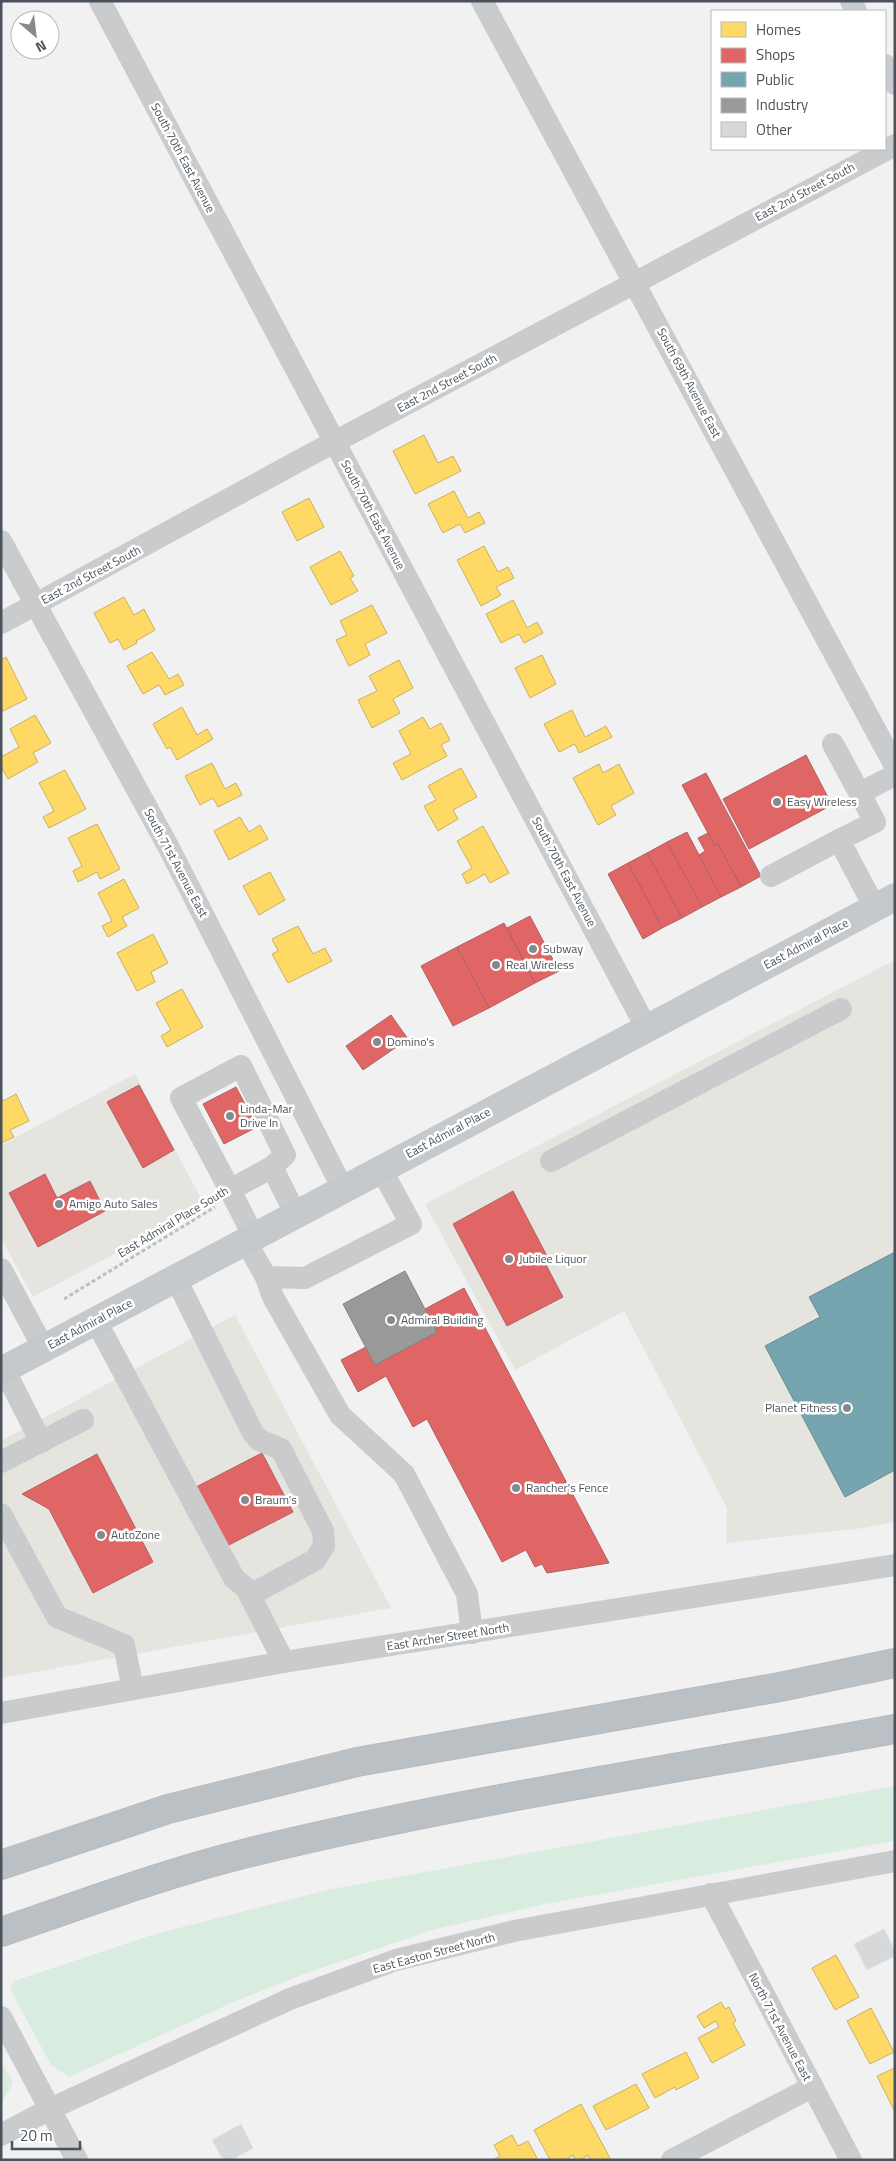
<svg xmlns="http://www.w3.org/2000/svg" width="896" height="2161" font-family="'Titillium Web',sans-serif">
<style>
.commercial{fill:#e5e4df}
.green{fill:#d8eddf}
.homes{fill:#ffd966;stroke:#c9b163}
.shops{fill:#e06666;stroke:#b36063}
.public{fill:#76a5af;stroke:#698c96}
.industry{fill:#999;stroke:#818486}
.building{fill:#d7d8da;stroke:#e2e3e3}
.lines{fill:none;stroke-linecap:round;stroke-linejoin:round}
.highway-casing{stroke:#b7bbbf;stroke-width:30}
.path{stroke:#b8c2bf;stroke-width:3;stroke-dasharray:4 2.5;stroke-linecap:butt}
.minor{stroke:#c9cbcc;stroke-width:22}
.major{stroke:#c6c9cc;stroke-width:28}
.highway{stroke:#bbc0c4;stroke-width:28}
.poi-dot{fill:#848a90;stroke:#fff;stroke-width:2}
.labels{text-anchor:middle;stroke-width:5;stroke-linejoin:round;paint-order:stroke}
.street-label{font-size:12px;fill:#4a535b;stroke:#fff}
.poi-label{font-size:12px;fill:#4a535b;stroke:#fff;text-anchor:start}
</style>
<rect width="100%" height="100%" fill="#f1f1f1"/>
<g class="commercial">
<polygon points="895,960 895,1522 864,1528 726,1543 727,1508 624,1311 515,1370 425,1204"/>
<polygon points="135,1074 205,1206 33,1297 1,1238 1,1145"/>
<polygon points="235,1315 391,1608 1,1678 1,1441"/>
</g>
<g class="green">
<polygon points="895,1786 895,1841 545,1904 432,1930 304,1974 238,2000 69,2077 51,2065 10,1989 14,1981 155,1934 327,1890"/>
<polygon points="1,2061 13,2083 1,2104"/>
</g>
<g class="homes">
<polygon points="424,435 438,463 453,456 461,471 415,494 393,451"/>
<polygon points="454,491 468,518 479,512 485,523 465,533 460,524 443,533 428,504"/>
<polygon points="309,498 324,527 297,541 282,512"/>
<polygon points="484,546 498,572 508,567 514,578 496,587 501,595 481,606 457,560"/>
<polygon points="340,551 354,576 350,578 358,591 331,605 310,567"/>
<polygon points="124,597 134,615 144,609 155,630 136,641 137,643 124,650 118,639 110,643 94,613"/>
<polygon points="513,600 527,628 537,622 543,633 524,643 519,634 501,643 486,614"/>
<polygon points="372,605 387,633 365,644 370,655 349,666 336,640 347,635 340,621"/>
<polygon points="152,652 169,679 178,674 184,685 165,695 159,685 143,694 127,666"/>
<polygon points="542,655 556,684 530,698 515,668"/>
<polygon points="6,657 27,699 1,712 1,660"/>
<polygon points="399,660 413,688 393,699 400,713 372,728 358,700 377,691 369,676"/>
<polygon points="182,707 197,735 207,729 213,739 177,760 170,747 167,749 153,724"/>
<polygon points="572,710 585,737 606,726 612,737 579,753 575,744 559,752 544,724"/>
<polygon points="35,715 51,743 33,753 38,762 8,779 1,766 1,757 19,747 10,729"/>
<polygon points="423,717 430,729 441,723 450,740 441,745 447,756 402,780 393,763 411,754 399,731"/>
<polygon points="212,763 225,789 236,783 242,795 218,807 213,798 200,805 185,776"/>
<polygon points="599,764 603,773 619,764 634,793 611,806 616,815 598,825 573,778"/>
<polygon points="461,768 477,797 453,810 458,819 438,831 424,806 436,800 428,786"/>
<polygon points="65,770 86,809 49,828 43,817 54,811 39,783"/>
<polygon points="240,817 249,832 260,825 268,839 229,860 214,831"/>
<polygon points="97,824 120,869 100,879 97,872 78,882 73,871 82,866 68,838"/>
<polygon points="483,826 509,873 490,883 485,874 467,884 462,874 472,868 457,841"/>
<polygon points="270,872 285,900 259,915 243,886"/>
<polygon points="124,879 139,908 122,917 127,926 108,937 102,926 112,921 98,893"/>
<polygon points="298,926 313,954 325,948 332,961 288,983 272,954 278,951 272,939"/>
<polygon points="153,934 168,963 151,972 155,982 137,991 117,953"/>
<polygon points="182,989 203,1027 167,1047 161,1036 171,1030 156,1003"/>
<polygon points="16,1094 29,1121 10,1130 14,1137 1,1143 1,1096 3,1101"/>
<polygon points="836,1955 859,1997 835,2010 812,1968"/>
<polygon points="721,2002 725,2009 729,2007 736,2021 733,2023 745,2045 712,2063 698,2038 719,2027 716,2021 704,2028 697,2016"/>
<polygon points="871,2008 894,2052 870,2064 847,2021"/>
<polygon points="686,2052 699,2078 676,2090 675,2087 655,2098 642,2074"/>
<polygon points="895,2068 895,2112 877,2076"/>
<polygon points="636,2084 649,2108 606,2130 593,2106"/>
<polygon points="581,2104 611,2160 590,2160 588,2155 580,2160 575,2160 573,2155 565,2160 550,2160 534,2130"/>
<polygon points="512,2135 518,2146 528,2141 538,2160 493,2160 500,2156 494,2145"/>
</g>
<g class="shops">
<polygon points="806,755 832,805 749,849 723,799"/>
<polygon points="706,773 761,876 741,887 718,844 715,846 682,785"/>
<polygon points="687,832 721,897 702,907 667,842"/>
<polygon points="708,833 715,846 718,844 741,887 721,897 699,855 705,851 698,838"/>
<polygon points="667,842 702,907 682,918 647,853"/>
<polygon points="647,853 682,918 662,928 628,863"/>
<polygon points="628,863 662,928 643,939 608,874"/>
<polygon points="530,916 559,971 535,983 507,928"/>
<polygon points="504,923 535,983 489,1008 457,947"/>
<polygon points="457,947 489,1008 453,1026 421,966"/>
<polygon points="391,1015 408,1039 363,1070 346,1046"/>
<polygon points="139,1085 174,1150 143,1168 107,1102"/>
<polygon points="236,1087 257,1127 224,1144 203,1104"/>
<polygon points="45,1174 57,1198 90,1181 105,1211 38,1247 9,1193"/>
<polygon points="513,1191 548,1258 544,1261 563,1297 507,1326 453,1224"/>
<polygon points="464,1288 609,1563 547,1573 542,1564 535,1567 526,1550 502,1562 427,1419 413,1427 386,1376 358,1392 341,1360 366,1347 375,1365 437,1332 425,1309"/>
<polygon points="262,1453 293,1512 227,1546 196,1487"/>
<polygon points="97,1454 153,1562 93,1593 49,1509 22,1494"/>
</g>
<polygon class="public" points="895,1252 895,1470 845,1497 765,1346 820,1317 809,1297"/>
<polygon class="industry" points="405,1271 437,1332 375,1365 343,1304"/>
<g class="building">
<polygon points="884,1929 895,1951 895,1956 867,1970 854,1944"/>
<polygon points="241,2124 253,2148 232,2160 223,2160 212,2140"/>
</g>
<g class="lines">
<defs>
<g id="highway">
<polyline points="1,1865 168,1809 357,1762 780,1687 895,1663"/>
<path d="M1 1932C81 1905 160 1875 243 1854 457 1801 677 1769 895 1729"/>
</g>
</defs>
<use href="#highway" class="highway-casing"/>
<polyline class="path" points="64,1299 215,1207"/>
<g class="minor">
<polyline points="100,1 647,1029"/>
<polyline points="482,1 895,766"/>
<polyline points="851,1 856,11"/>
<polyline points="885,65 895,84"/>
<polyline points="1,541 169,848 343,1189"/>
<polyline points="1,623 308,456 895,145"/>
<polyline points="833,744 875,822 839,840 875,908"/>
<polyline points="860,793 895,775"/>
<polyline points="771,876 839,840"/>
<polygon points="241,1066 285,1155 272,1167 230,1190 181,1098"/>
<polyline points="551,1161 841,1009"/>
<polyline points="272,1167 296,1215"/>
<polyline points="230,1190 254,1237"/>
<polyline points="246,1242 266,1277 305,1278 411,1224 381,1169"/>
<polyline points="1,1269 44,1349"/>
<polyline points="266,1277 273,1297 340,1415 404,1474 467,1594 472,1633"/>
<polyline points="176,1279 253,1433 259,1440 281,1449 323,1531 324,1546 315,1560 250,1595"/>
<polyline points="96,1321 234,1578 246,1588 284,1662"/>
<polyline points="4,1369 41,1442"/>
<polyline points="1,1462 83,1420"/>
<polyline points="1,1514 57,1617 124,1645 133,1689"/>
<polyline points="1,1713 284,1662 895,1565"/>
<polyline points="711,1894 851,2160"/>
<polyline points="1,2017 77,2160"/>
<polyline points="1,2135 50,2109 290,1999 396,1960 514,1931 895,1861"/>
<polyline points="672,2160 812,2087"/>
</g>
<polyline class="major" points="1,1371 895,897"/>
<use href="#highway" class="highway"/>
</g>
<g class="poi-dot">
<circle cx="777" cy="802" r="5"/>
<circle cx="533" cy="949" r="5"/>
<circle cx="496" cy="965" r="5"/>
<circle cx="377" cy="1042" r="5"/>
<circle cx="230" cy="1116" r="5"/>
<circle cx="59" cy="1204" r="5"/>
<circle cx="509" cy="1259" r="5"/>
<circle cx="391" cy="1320" r="5"/>
<circle cx="847" cy="1408" r="5"/>
<circle cx="516" cy="1488" r="5"/>
<circle cx="245" cy="1500" r="5"/>
<circle cx="101" cy="1535" r="5"/>
</g>
<g class="labels">
<g class="street-label">
<text transform="translate(183 158) rotate(62)" y="4">South 70th East Avenue</text>
<text transform="translate(805 192) rotate(-28)" y="4">East 2nd Street South</text>
<text transform="translate(447 383) rotate(-28)" y="4">East 2nd Street South</text>
<text transform="translate(689 383) rotate(62)" y="4">South 69th Avenue East</text>
<text transform="translate(373 515) rotate(62)" y="4">South 70th East Avenue</text>
<text transform="translate(91 575) rotate(-28)" y="4">East 2nd Street South</text>
<text transform="translate(176 863) rotate(62)" y="4">South 71st Avenue East</text>
<text transform="translate(564 872) rotate(62)" y="4">South 70th East Avenue</text>
<text transform="translate(806 944) rotate(-28)" y="4">East Admiral Place</text>
<text transform="translate(448 1133) rotate(-28)" y="4">East Admiral Place</text>
<text transform="translate(173 1222) rotate(-31)" y="4">East Admiral Place South</text>
<text transform="translate(90 1324) rotate(-28)" y="4">East Admiral Place</text>
<text transform="translate(448 1637) rotate(-9)" y="4">East Archer Street North</text>
<text transform="translate(434 1953) rotate(-15)" y="4">East Easton Street North</text>
<text transform="translate(780 2027) rotate(62)" y="4">North 71st Avenue East</text>
</g>
<g class="poi-label">
<text x="787" y="806">Easy Wireless</text>
<text x="543" y="953">Subway</text>
<text x="506" y="969">Real Wireless</text>
<text x="387" y="1046">Domino's</text>
<text x="240" y="1113">Linda-Mar<tspan x="240" dy="14">Drive In</tspan></text>
<text x="69" y="1208">Amigo Auto Sales</text>
<text x="519" y="1263">Jubilee Liquor</text>
<text x="401" y="1324">Admiral Building</text>
<text x="837" y="1412" text-anchor="end">Planet Fitness</text>
<text x="526" y="1492">Rancher's Fence</text>
<text x="255" y="1504">Braum's</text>
<text x="111" y="1539">AutoZone</text>
</g>
</g>
<rect width="896" height="2161" fill="none" stroke="#4a535b" stroke-width="5"/>
<rect x="711" y="10" width="175" height="140" fill="#ffffff" stroke="#b7babd"/>
<rect x="721" y="22" width="25" height="15" fill="#ffd966" stroke="#b7babd"/>
<text x="756" y="35" font-size="15" fill="#4a535b">Homes</text>
<rect x="721" y="48" width="25" height="15" fill="#e06666" stroke="#b7babd"/>
<text x="756" y="60" font-size="15" fill="#4a535b">Shops</text>
<rect x="721" y="72" width="25" height="15" fill="#76a5af" stroke="#b7babd"/>
<text x="756" y="85" font-size="15" fill="#4a535b">Public</text>
<rect x="721" y="98" width="25" height="15" fill="#999999" stroke="#b7babd"/>
<text x="756" y="110" font-size="15" fill="#4a535b">Industry</text>
<rect x="721" y="122" width="25" height="15" fill="#d7d8da" stroke="#b7babd"/>
<text x="756" y="135" font-size="15" fill="#4a535b">Other</text>
<g transform="translate(35 35) rotate(152)"><circle r="24" fill="#ffffff" stroke="#b7babd"/>
<path d="M0-4L9 19L0 12L-9 19Z" fill="#848a90"/>
<text y="-8" font-size="14" font-weight="bold" text-anchor="middle" fill="#4a535b">N</text>
</g>
<path d="M12 2141v8h68v-8" fill="none" stroke="#4a535b" stroke-width="2.5"/>
<text x="20" y="2141" font-size="15" fill="#4a535b" stroke="#ffffff" stroke-width="4" paint-order="stroke">20 m</text>
</svg>
